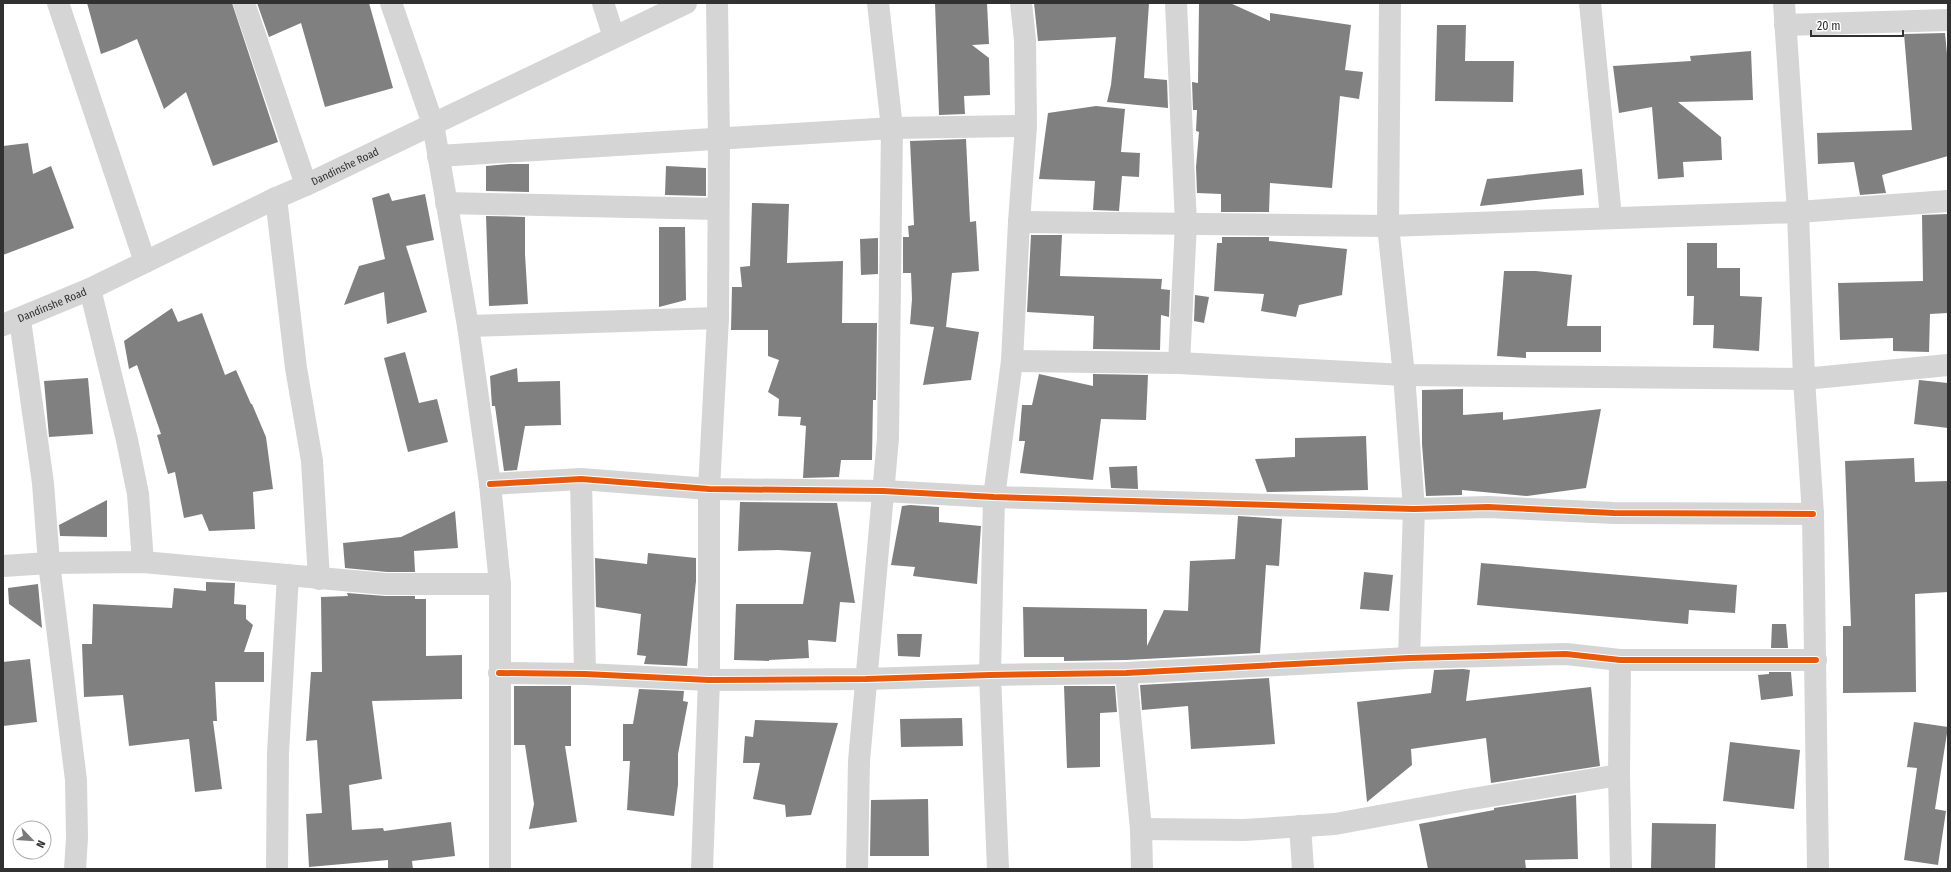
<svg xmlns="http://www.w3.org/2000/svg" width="1951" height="872" font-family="'Fira Sans Condensed',sans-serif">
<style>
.building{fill:#808080}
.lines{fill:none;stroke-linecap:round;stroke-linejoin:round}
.minor{stroke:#d5d5d5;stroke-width:22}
.cycleway-casing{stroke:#fff;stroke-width:8}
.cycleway{stroke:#e8590c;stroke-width:6}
.labels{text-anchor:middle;stroke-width:4;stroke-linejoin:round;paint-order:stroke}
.street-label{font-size:11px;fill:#313131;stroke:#fff}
</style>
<rect width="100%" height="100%" fill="#fff"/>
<g class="building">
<polygon points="87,3 232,3 278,142 213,166 186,92 164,109 137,39 117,48 101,54"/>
<polygon points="257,3 369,3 393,88 325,107 301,23 269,37"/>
<polygon points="935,3 987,3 989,44 972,45 989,58 990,95 964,96 965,114 939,115"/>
<polygon points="1034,3 1149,3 1144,78 1167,80 1168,108 1107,102 1111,85 1116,37 1038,41"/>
<polygon points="1199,3 1230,3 1270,21 1270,13 1351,25 1345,70 1363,72 1359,99 1340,96 1332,188 1270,183 1269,212 1221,212 1221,194 1197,193 1196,167 1199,132 1196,131 1197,110 1193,110 1192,82 1198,83"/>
<polygon points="1437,25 1466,25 1465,61 1514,61 1513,102 1435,101"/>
<polygon points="1945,33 1948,64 1948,156 1882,175 1886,193 1860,195 1854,162 1818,164 1817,133 1912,130 1904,34"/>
<polygon points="1751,51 1753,100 1678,102 1721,137 1722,160 1683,162 1684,177 1658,179 1652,107 1619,113 1613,66 1691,61 1690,56"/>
<polygon points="1096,106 1125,109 1121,152 1140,153 1139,177 1122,176 1119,211 1093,210 1095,181 1039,179 1048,113"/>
<polygon points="966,139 970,222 976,221 979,271 952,273 946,327 979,332 971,380 923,385 934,327 910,324 912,299 911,273 903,273 903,237 909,237 908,226 914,225 910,141"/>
<polygon points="28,143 33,174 51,166 74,228 3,255 3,146"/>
<polygon points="509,164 529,164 529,192 486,191 486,166"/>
<polygon points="666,166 706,168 706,196 665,195"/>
<polygon points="1582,169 1584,195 1480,206 1487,179"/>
<polygon points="389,193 392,201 425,194 434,240 406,246 427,312 387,324 384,292 344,305 359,266 385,259 372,198"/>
<polygon points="752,203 789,204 787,263 843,261 842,323 877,323 876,400 873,400 872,460 841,460 839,477 803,478 806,426 800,425 801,417 778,416 779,399 768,392 779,360 768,356 768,330 731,330 732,287 742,287 740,267 750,266"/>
<polygon points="1948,214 1948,313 1930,314 1929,352 1893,351 1893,338 1840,340 1838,283 1923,281 1922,215"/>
<polygon points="486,216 525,217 525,254 528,304 489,306"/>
<polygon points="659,227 685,227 686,300 659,307"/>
<polygon points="1031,235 1062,235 1060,276 1162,279 1161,289 1170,290 1169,317 1161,315 1160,350 1093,349 1094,316 1027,312"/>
<polygon points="1222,237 1269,237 1269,241 1347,249 1342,295 1299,305 1296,317 1261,311 1264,294 1214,291 1217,243 1222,243"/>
<polygon points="878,238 878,274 861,275 860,239"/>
<polygon points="1687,243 1717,243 1717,268 1740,268 1740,296 1762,297 1759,351 1713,348 1714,325 1693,325 1694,296 1687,296"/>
<polygon points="1504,271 1536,271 1572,275 1567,326 1601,326 1601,352 1526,352 1526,358 1497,356"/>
<polygon points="1195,295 1209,297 1204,323 1194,321"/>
<polygon points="172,308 178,322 202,313 225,375 236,370 251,404 252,404 266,437 273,489 253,492 255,529 209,531 202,514 184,518 175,472 168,474 157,435 161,434 137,365 129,369 124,341"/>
<polygon points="405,352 419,403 437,399 448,442 408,452 384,358"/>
<polygon points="517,368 518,382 560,381 561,425 525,426 517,470 504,471 495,406 492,406 490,376"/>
<polygon points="1039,374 1093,386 1093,374 1148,375 1146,420 1101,419 1093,480 1020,473 1025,441 1019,441 1022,405 1032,405"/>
<polygon points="88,378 93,434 49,437 44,381"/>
<polygon points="1919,380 1948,383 1948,428 1914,424"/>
<polygon points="1463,389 1463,415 1503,412 1503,420 1601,409 1586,488 1527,496 1462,490 1462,495 1426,496 1422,444 1422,390"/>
<polygon points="1366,436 1368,490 1267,492 1255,459 1295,457 1295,438"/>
<polygon points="1914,458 1915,482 1948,481 1948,592 1915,594 1916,692 1843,693 1843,626 1851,626 1845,461"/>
<polygon points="1137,466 1138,489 1111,488 1109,467"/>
<polygon points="107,500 107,537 60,536 59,525"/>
<polygon points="740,502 837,503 855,603 840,602 836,642 808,640 809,658 769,660 769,661 734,660 736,604 803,604 811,552 778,550 738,551"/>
<polygon points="910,505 939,507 939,522 981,526 977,584 913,576 915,567 891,565 902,506"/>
<polygon points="455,511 458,548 414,551 415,572 387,572 345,568 343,543 401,537"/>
<polygon points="1238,516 1282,519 1279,566 1266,565 1260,653 1126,660 1064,661 1064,657 1024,657 1023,607 1147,609 1147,646 1164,610 1188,611 1190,561 1235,559"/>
<polygon points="648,553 696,558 696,581 687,666 644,664 646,656 637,655 641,614 596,607 595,558 647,564"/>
<polygon points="1481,563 1737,585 1735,613 1689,610 1688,624 1477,605"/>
<polygon points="1364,572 1393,575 1389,611 1360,609"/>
<polygon points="206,582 235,583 234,604 246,605 246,619 253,625 244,652 264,652 264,682 215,682 217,721 213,721 222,789 195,792 189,739 129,746 123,695 84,697 82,644 92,644 93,604 172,608 174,588 206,591"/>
<polygon points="38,584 42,628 9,604 8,588"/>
<polygon points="347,593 385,596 415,596 415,599 426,599 426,656 462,655 462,699 372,701 382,779 349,785 352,830 383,828 384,831 451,822 455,856 412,861 413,869 388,869 388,860 309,867 306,814 322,813 317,740 306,741 311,672 322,672 321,597 348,596"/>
<polygon points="1772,624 1786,624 1788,648 1771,648"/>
<polygon points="897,634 922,634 920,657 898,656"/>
<polygon points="30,659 37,722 3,726 3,662"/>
<polygon points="1463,669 1470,670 1466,701 1591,687 1600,766 1491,783 1486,738 1411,749 1412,765 1367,802 1357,702 1431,693 1434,670"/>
<polygon points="1769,672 1791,672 1793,696 1761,700 1758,675 1769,674"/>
<polygon points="1269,678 1275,744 1191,749 1188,706 1142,710 1140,685"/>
<polygon points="514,686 571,686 571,746 565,746 577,822 529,829 534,804 525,745 514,745"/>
<polygon points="1064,686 1115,686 1117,712 1100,713 1100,767 1067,768"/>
<polygon points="639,689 684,691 683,701 688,702 678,754 678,785 674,816 627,810 630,761 623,761 623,724 633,724"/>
<polygon points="962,718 963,746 901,747 900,719"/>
<polygon points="755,720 838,723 811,815 786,817 785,805 753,799 760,763 743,763 745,736 753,737"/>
<polygon points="1914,722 1948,727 1935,809 1946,811 1938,865 1904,860 1917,768 1907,767"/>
<polygon points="1730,742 1800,750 1794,809 1723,801"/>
<polygon points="1576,795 1578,859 1525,860 1526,869 1428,869 1419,824 1494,810 1494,808"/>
<polygon points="928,799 929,856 870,856 871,800"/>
<polygon points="1652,823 1716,824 1715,869 1651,869"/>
</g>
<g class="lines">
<g class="minor">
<polyline points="58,3 145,262"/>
<polyline points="244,3 306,185"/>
<polyline points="391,3 433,124 468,326 490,484 500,584 500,869"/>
<polyline points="603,3 614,37"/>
<polyline points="1176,3 1186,224 1179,363"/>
<polyline points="1390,3 1388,226 1404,375 1414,509 1409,658"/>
<polyline points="1590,3 1611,217"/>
<polyline points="1784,3 1798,212 1804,379 1813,514 1818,869"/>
<polyline points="1785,25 1948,20"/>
<polyline points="438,156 892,128 1026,126"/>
<polyline points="276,198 296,368 312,461 319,579"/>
<polyline points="446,203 718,209"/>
<polyline points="1019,222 1388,226 1798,212 1948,201"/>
<polyline points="90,289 127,440 138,494 143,562"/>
<polyline points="20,320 43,483 49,563 76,780 77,838 75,869"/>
<path id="s1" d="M3 325 90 289 276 198 306 185 686 3"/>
<polyline points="468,326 718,318"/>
<polyline points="1012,361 1179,363 1404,375 1804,379 1948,365"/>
<polyline points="581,479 585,674"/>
<polyline points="490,484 581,479 709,489 883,491 994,497 1414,509 1488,507 1614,513 1813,514"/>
<polyline points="3,566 49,563 143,562 386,584 500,584"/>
<polyline points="1620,660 1619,775 1621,869"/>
<polyline points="499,673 585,674 709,680 866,679 990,675 1126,673 1409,658 1566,654 1620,660 1816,660"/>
<polyline points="1126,673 1141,829 1142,869"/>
<polyline points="1300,826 1303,869"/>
<polyline points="1141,829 1244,830 1335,824 1466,800 1619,775"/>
<polyline points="277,869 278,753 288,575"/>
<polyline points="702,869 709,680 709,489 718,318 719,140 717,3"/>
<polyline points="857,869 859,761 888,438 892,128 878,3"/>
<polyline points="998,869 990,675 994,497 1012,361 1019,222 1026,126 1025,40 1021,3"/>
</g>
<defs>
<g id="cycleway">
<polyline points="490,484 581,479 709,489 883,491 994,497 1414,509 1488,507 1614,513 1813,514"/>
<polyline points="499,673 585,674 709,680 866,679 990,675 1126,673 1409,658 1566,654 1620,660 1816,660"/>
</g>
</defs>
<use href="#cycleway" class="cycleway-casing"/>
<use href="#cycleway" class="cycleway"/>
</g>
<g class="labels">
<g class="street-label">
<text dy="4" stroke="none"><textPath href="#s1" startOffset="377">Dandinshe Road</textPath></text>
<text dy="4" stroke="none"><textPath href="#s1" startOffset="53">Dandinshe Road</textPath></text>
</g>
</g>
<rect width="1951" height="872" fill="none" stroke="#313131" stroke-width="8"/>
<g transform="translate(32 840) rotate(115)"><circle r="19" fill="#ffffff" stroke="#adadad"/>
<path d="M0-3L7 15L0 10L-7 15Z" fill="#797979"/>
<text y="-6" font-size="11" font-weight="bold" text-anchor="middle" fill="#313131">N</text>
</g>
<path d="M1811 30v6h92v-6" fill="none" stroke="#313131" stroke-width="2"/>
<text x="1817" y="30" font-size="12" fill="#313131" stroke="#ffffff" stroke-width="3" paint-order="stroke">20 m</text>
</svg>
